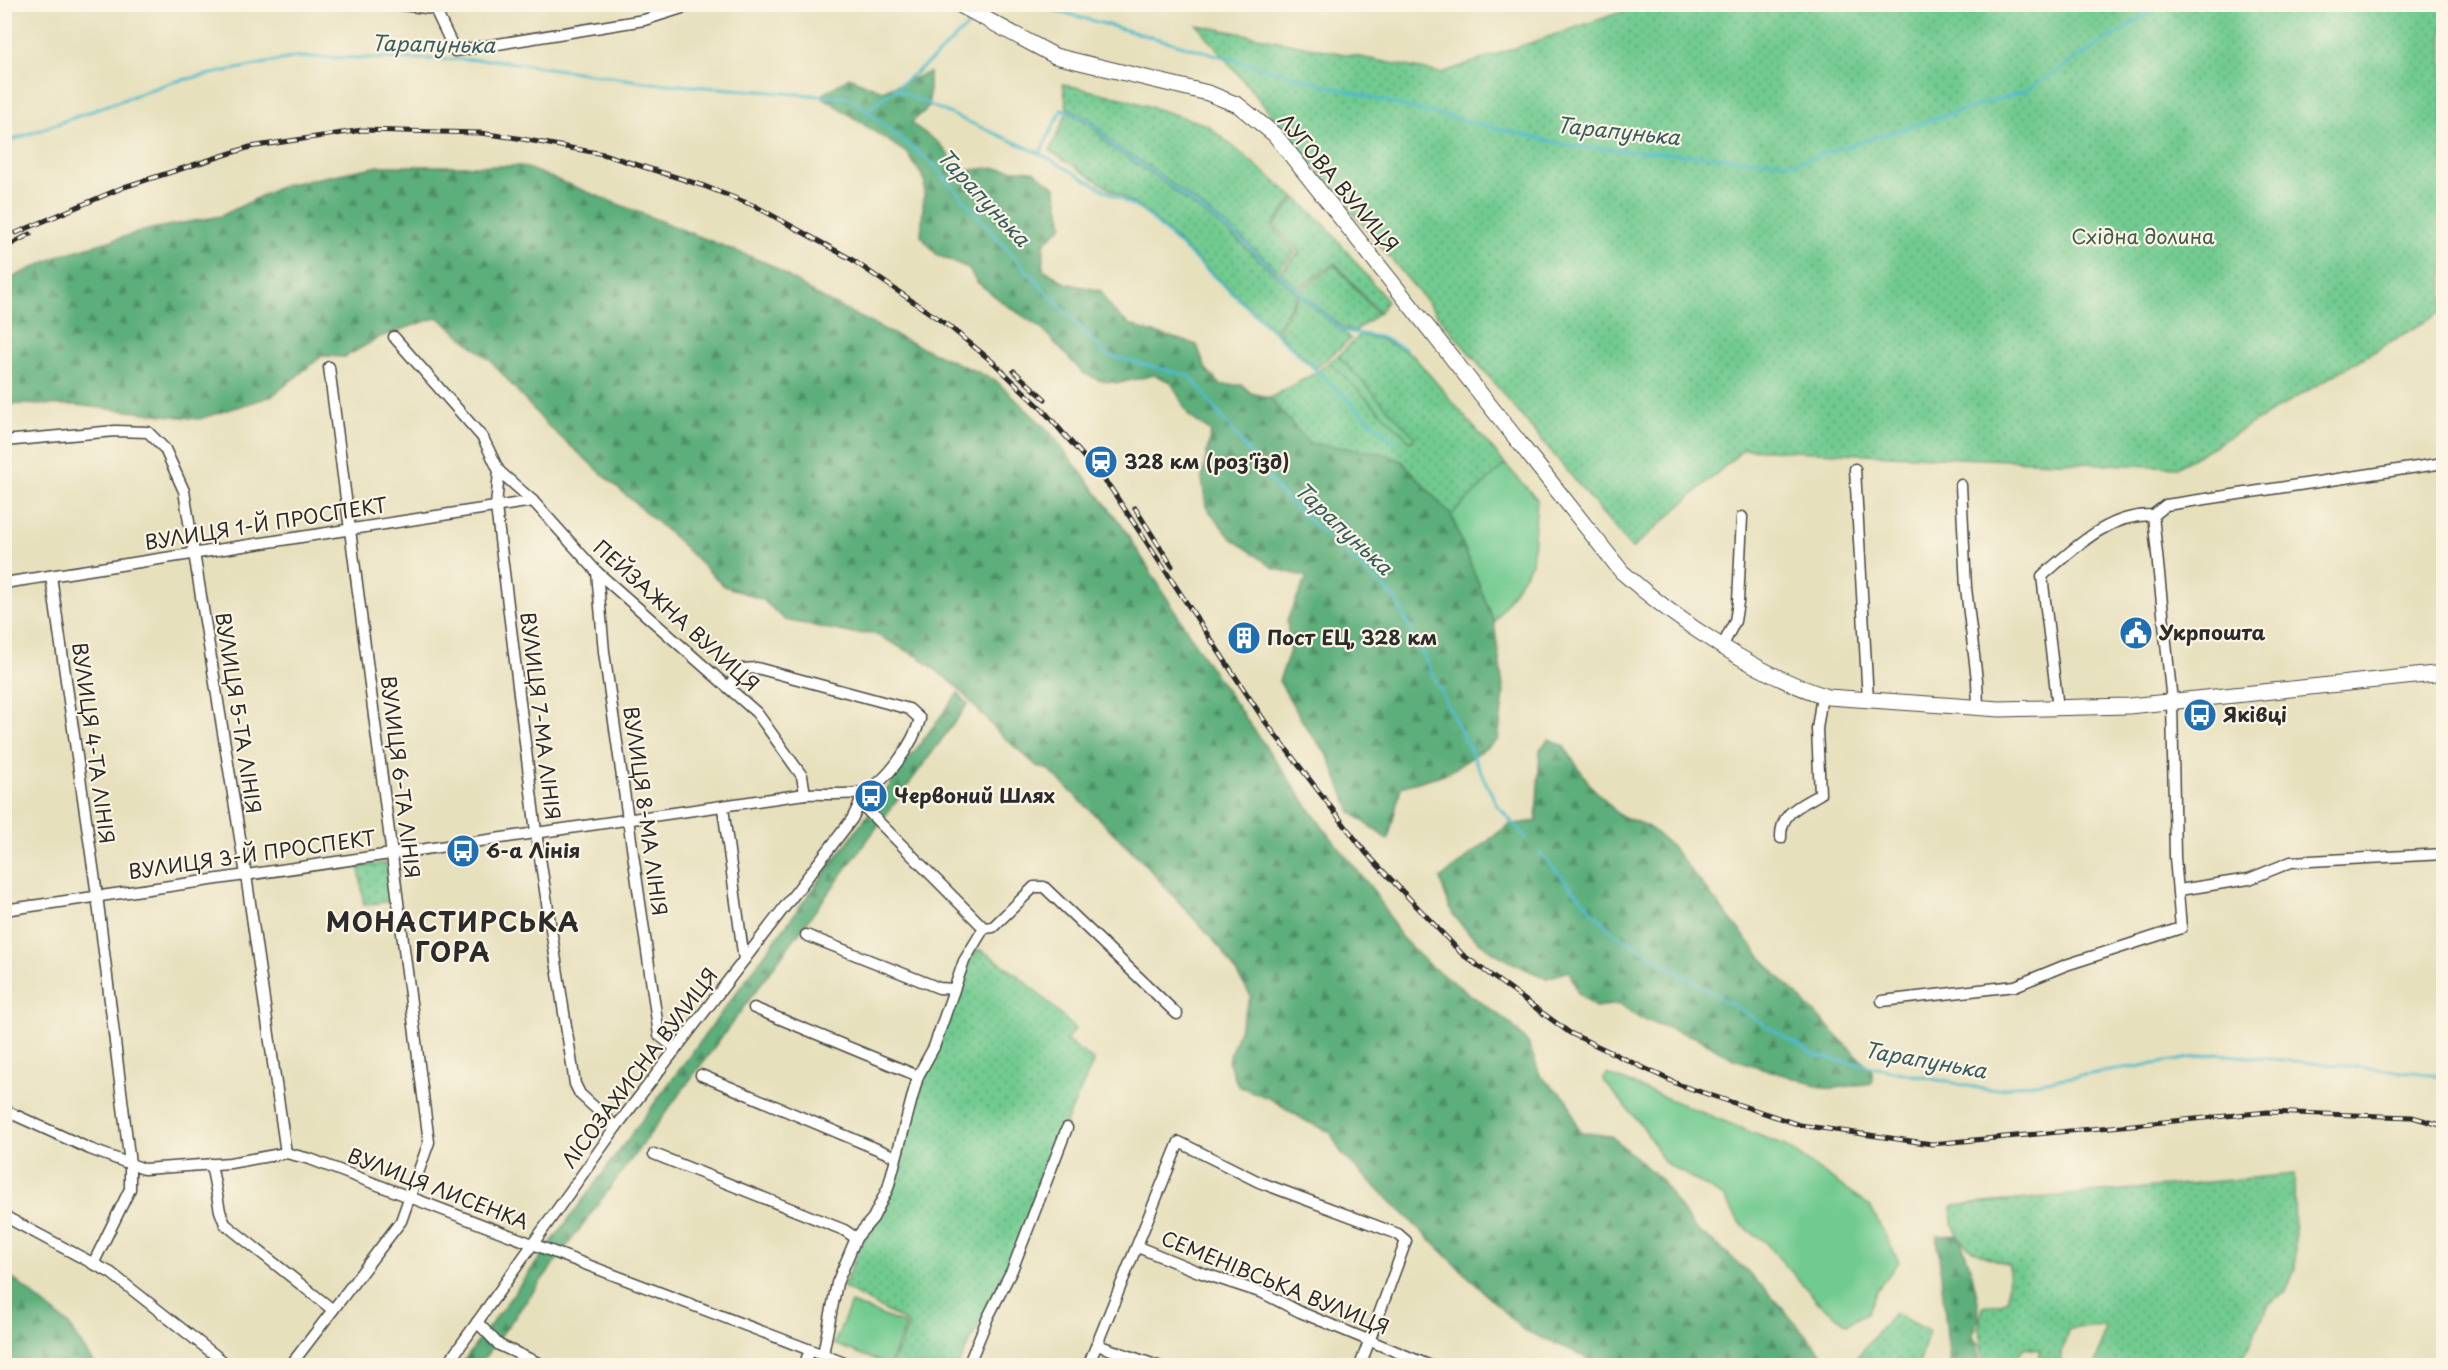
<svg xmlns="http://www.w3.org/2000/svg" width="2448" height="1370" font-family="'Playpen Sans',sans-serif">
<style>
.grass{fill:#71ca90;stroke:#4e7a5e;stroke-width:1.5}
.forest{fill:url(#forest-firs);stroke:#446c52;stroke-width:1.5}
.park{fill:url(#park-dots);stroke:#4e7a5e;stroke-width:1.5}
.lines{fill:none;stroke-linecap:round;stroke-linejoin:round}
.stream{stroke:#4ebbc9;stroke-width:3}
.street-casing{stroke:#474641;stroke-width:13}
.secondary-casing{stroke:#474641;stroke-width:17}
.street{stroke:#fff;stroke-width:10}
.secondary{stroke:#fff;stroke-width:15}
.rail-casing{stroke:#2b2b2b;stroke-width:5}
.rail{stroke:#fcf5e5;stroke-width:3;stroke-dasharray:9;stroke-linecap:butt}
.labels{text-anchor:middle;stroke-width:4.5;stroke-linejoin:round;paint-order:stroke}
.street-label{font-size:20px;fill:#2b2b2b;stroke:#fcf5e5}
.park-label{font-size:20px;fill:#405b49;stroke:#fcf5e5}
.poi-label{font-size:20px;font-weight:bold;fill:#2b2b2b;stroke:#fcf5e5;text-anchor:start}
.water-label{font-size:21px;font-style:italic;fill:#375d62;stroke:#fcf5e5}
.district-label{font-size:26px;font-weight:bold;letter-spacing:1.5px;fill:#2b2b2b;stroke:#fcf5e5}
</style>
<defs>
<pattern id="forest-firs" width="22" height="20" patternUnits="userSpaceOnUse" patternTransform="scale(1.5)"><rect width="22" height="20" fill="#5cae7a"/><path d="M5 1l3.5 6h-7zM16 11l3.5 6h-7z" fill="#4c8e64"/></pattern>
<pattern id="park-dots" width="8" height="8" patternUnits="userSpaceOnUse" patternTransform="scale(1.5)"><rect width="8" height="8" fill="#71ca90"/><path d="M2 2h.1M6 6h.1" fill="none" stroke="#5da476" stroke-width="1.8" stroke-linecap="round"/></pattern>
</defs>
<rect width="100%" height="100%" fill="#fcf5e5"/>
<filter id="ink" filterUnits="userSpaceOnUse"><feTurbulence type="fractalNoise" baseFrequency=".0167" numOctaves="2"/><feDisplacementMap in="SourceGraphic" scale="12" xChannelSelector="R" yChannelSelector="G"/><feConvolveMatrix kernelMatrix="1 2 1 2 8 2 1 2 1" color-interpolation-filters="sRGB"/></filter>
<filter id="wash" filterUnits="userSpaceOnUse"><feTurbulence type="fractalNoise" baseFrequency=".008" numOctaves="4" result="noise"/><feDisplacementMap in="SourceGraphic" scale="24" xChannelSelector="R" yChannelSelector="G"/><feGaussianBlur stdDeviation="1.35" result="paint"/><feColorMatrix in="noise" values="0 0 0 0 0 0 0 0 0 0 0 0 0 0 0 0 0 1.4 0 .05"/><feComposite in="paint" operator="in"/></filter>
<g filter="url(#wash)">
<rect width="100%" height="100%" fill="#e7e0bd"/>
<g class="grass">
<polygon points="1338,356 1416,437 1411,442 1329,362"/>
<polygon points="1505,464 1537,499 1532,563 1494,622 1451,515"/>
<polygon points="1607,1074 1785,1146 1870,1206 1899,1262 1877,1290 1867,1313 1847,1324 1819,1303 1765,1242 1741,1225 1724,1197 1664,1162 1644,1128 1603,1080"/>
<polygon points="851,1303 906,1325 889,1365 834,1344"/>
</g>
<g class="forest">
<path d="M929 72V107L911 123 940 144 961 171 990 168 1033 171 1055 187 1063 225 1044 244 1043 269 1065 283 1101 291C1122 336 1156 330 1197 345L1206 369 1221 385H1242L1251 393 1270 398 1309 443 1383 453 1402 461 1451 515 1494 622 1504 694 1498 740 1448 773 1401 787 1388 840 1351 812 1328 756 1306 727 1279 681 1290 650 1287 620 1307 577 1274 568 1230 537 1206 507 1202 478 1211 432 1189 416 1171 382 1154 375 1119 383 1098 380 1083 373 1041 328 1002 302 977 282 968 268 937 255 921 236 925 180 908 154 821 96 849 77 882 91Z"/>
<polygon points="379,166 522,166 771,265 816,295 903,339 995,380 1049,431 1121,524 1209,666 1321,825 1376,894 1401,937 1429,965 1510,1023 1528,1043 1541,1077 1568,1100 1579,1132 1611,1136 1660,1179 1694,1228 1725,1251 1767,1291 1832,1365 1599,1365 1569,1349 1523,1330 1342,1154 1330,1132 1306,1121 1271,1099 1238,1086 1228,1061 1251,996 1222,950 1142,861 1049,770 1037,766 1000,734 956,686 919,657 875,634 850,633 785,620 763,600 724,586 677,540 547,425 492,362 438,317 380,337 345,357 322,356 272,396 199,419 75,405 5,404 5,281 61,255 151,229 221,216 284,185"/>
<polygon points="958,693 968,704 479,1365 460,1366"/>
<path d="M1549 739 1563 745 1591 786 1619 815 1649 827 1671 846 1771 969 1872 1071V1083L1828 1089 1734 1059 1698 1038 1639 1018 1620 1004 1595 1007 1578 993 1569 971 1547 978C1512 964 1475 947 1453 914 1447 904 1444 890 1440 879L1508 825 1536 821 1540 749Z"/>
<path d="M1958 1235C1967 1253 1980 1297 1979 1318 1978 1324 1974 1330 1972 1336L1978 1344 1980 1365H1950L1937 1236Z"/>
<polygon points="4,1271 68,1324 95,1365 5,1365"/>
</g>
<g class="park">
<polygon points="1642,5 2443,5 2443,311 2178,467 1744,449 1632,549 1197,25 1441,73"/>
<polygon points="1063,84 1129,100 1207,125 1294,197 1272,226 1295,252 1278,271 1236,233 1154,170 1112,144 1092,120 1067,108"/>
<polygon points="1067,112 1091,124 1109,146 1151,173 1233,236 1298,294 1275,331 1145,211 1050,151"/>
<polygon points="1296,198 1328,228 1387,301 1379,313 1335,263 1298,289 1280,273 1299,252 1274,225"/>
<polygon points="1335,265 1377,314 1356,331 1344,329 1300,291"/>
<polygon points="1299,295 1351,339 1316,368 1277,332"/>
<polygon points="1360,335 1380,339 1412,354 1505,464 1451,515 1402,461 1383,453 1309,443 1270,398 1315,373 1329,362 1411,442 1415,437 1338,356"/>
<polygon points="386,863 391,901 364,905 359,867"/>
<path d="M978 949C1015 969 1045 999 1075 1029L1066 1040 1094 1061 1062 1131 1012 1261 958 1365H891L909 1324 843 1287 861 1243 881 1214 892 1186 922 1077 962 975Z"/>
<path d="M2294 1174 2295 1269 2286 1291 2269 1304 2240 1365H2096L2105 1326 2068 1329 2059 1365H2037L2040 1350 2025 1348 2009 1365H1984L1979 1330 1983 1307 2001 1303 2008 1298 2009 1265C1978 1254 1950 1247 1952 1206Z"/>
<polygon points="1894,1313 1929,1331 1919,1365 1865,1365 1857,1357"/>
</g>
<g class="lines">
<g class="stream">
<polyline points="1014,4 1050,9 1387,102 1570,146 1793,163 2025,91 2164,4"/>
<polyline points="985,9 991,4"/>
<polyline points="894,89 1037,152 1144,212 1396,444"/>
<polyline points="867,111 934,58 972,22"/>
<polyline points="4,143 172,82 296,57 494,60 652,83 850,98 934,165 1012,255 1106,355 1190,376 1282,495 1395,598 1497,805 1526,838"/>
<polyline points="1040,153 1062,109 1091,121 1110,144 1150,170 1234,234 1343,331 1380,337 1406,349"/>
<polyline points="1540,853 1611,931 1816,1056 1989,1090 2217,1054 2432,1074 2444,1078"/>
</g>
</g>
</g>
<g filter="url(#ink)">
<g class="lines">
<defs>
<g id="street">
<polyline points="394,4 435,9 455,51 644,20 695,4"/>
<polyline points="394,337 483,438 499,471 533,501 597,572 757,713 802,776 805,794"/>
<polyline points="4,441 115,431 148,432 165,449 184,491 246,875 286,1153"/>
<polyline points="1855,469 1868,700"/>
<polyline points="499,471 496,507 536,832 575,1084 580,1094 616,1127"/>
<polyline points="1961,485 1966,588 1977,680 1978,708"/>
<polyline points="597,572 604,652 659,1035 675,1048"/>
<polyline points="51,576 97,895 130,1164 130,1189 93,1264"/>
<polyline points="4,583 533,501"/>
<polyline points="1723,645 1735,621 1738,602 1742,517"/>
<path d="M2058 708 2042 576C2075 548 2107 514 2153 515L2166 505 2444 463"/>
<polyline points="860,803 984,928 993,927 1034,887 1044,887 1177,1014"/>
<polyline points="723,808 744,960"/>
<path d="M1781 838C1780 812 1800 806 1820 794L1817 729 1822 695"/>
<polyline points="2179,890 2249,879 2291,862 2444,854"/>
<path d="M4 910 805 794C823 793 846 796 862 792 886 785 914 742 920 719L909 709 757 668 742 669 728 687"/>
<polyline points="806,935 939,988 954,989"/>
<polyline points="1882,1001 2015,986 2066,965 2181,928 2175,857 2172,702 2153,515"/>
<polyline points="754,1008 918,1076"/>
<polyline points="701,1075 896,1157"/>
<polyline points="4,1110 90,1149 144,1169 230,1163 286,1153 310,1159 852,1366"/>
<polyline points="654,1154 844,1230 856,1238"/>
<polyline points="211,1164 220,1211 225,1224 333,1310"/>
<polyline points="4,1216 111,1273 229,1366"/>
<polyline points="1138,1247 1199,1272 1263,1293 1300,1312 1431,1366"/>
<polyline points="477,1322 499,1345 545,1366"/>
<polyline points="1097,1345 1158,1366"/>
<polyline points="823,1354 837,1283 856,1238 873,1218 888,1188 918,1076 934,1047 964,961 984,928"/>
<polyline points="290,1366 401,1221 429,1142 329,367"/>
<polyline points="446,1366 616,1127 852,819 860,803 862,792"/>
<polyline points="804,1366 810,1350"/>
<polyline points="968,1366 988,1317 1012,1270 1067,1128"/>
<polyline points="1088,1366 1179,1142 1259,1182 1398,1234 1406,1241 1360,1366"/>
</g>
<path id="secondary" d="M958 4 1055 56 1208 93 1238 105 1275 135 1622 572C1676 620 1758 676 1828 697L2000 709 2129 706 2444 673"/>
</defs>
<use href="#street" class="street-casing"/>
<use href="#secondary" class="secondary-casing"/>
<use href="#street" class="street"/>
<use href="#secondary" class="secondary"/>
<defs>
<g id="rail">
<polyline points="16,233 124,187 250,147 362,130 480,133 517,138 603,154 704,186 755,206 851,259 950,327 994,363 1043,410 1110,487 1264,720 1366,853 1463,955 1570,1033 1680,1085 1800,1125 1932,1144 2268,1112 2412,1117 2444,1126"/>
<polyline points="4,248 30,234"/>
<polyline points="1014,371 1045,399"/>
<polyline points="1135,508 1172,566"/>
</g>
</defs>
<use href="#rail" class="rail-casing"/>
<use href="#rail" class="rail"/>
</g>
</g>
<defs>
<symbol id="station-disc" viewBox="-11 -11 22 22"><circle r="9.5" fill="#1f6fb2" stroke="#fcf5e5"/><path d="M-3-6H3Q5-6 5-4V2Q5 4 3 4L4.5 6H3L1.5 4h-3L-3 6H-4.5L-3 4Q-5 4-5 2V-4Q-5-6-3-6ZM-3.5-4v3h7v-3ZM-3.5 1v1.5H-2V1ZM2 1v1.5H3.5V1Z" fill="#fff"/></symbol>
<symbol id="civic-disc" viewBox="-11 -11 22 22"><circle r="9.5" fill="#1f6fb2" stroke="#fcf5e5"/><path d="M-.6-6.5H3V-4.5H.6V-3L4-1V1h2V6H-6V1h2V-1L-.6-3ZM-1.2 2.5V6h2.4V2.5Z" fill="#fff"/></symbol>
<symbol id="building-disc" viewBox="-11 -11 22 22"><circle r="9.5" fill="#1f6fb2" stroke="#fcf5e5"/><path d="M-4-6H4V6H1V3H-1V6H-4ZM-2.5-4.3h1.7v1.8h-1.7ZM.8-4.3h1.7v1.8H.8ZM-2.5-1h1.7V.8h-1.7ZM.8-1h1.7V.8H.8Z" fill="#fff"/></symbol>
<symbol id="bus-disc" viewBox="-11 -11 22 22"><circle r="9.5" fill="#1f6fb2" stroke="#fcf5e5"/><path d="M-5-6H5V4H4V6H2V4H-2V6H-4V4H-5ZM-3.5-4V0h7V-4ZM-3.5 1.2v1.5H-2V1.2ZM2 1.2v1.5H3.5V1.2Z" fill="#fff"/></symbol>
</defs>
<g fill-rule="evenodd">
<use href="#station-disc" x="1082" y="443" width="38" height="38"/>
<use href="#civic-disc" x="2117" y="614" width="38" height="38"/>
<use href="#building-disc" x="1225" y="619" width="38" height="38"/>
<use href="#bus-disc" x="2181" y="696" width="38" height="38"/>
<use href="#bus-disc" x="852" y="777" width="38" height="38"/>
<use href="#bus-disc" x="444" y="832" width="38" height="38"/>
</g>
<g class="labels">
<g class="street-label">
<text transform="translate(1338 183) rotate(50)" y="7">ЛУГОВА ВУЛИЦЯ</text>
<text transform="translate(266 524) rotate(-9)" y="7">ВУЛИЦЯ 1-Й ПРОСПЕКТ</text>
<text transform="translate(676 616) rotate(42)" y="7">ПЕЙЗАЖНА ВУЛИЦЯ</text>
<text transform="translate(238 713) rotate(81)" y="7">ВУЛИЦЯ 5-ТА ЛІНІЯ</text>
<text transform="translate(540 716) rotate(83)" y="7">ВУЛИЦЯ 7-МА ЛІНІЯ</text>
<text transform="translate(93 743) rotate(82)" y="7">ВУЛИЦЯ 4-ТА ЛІНІЯ</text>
<text transform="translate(400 777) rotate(83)" y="7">ВУЛИЦЯ 6-ТА ЛІНІЯ</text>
<text transform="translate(645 811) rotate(82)" y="7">ВУЛИЦЯ 8-МА ЛІНІЯ</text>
<text transform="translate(252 855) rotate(-8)" y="7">ВУЛИЦЯ 3-Й ПРОСПЕКТ</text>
<text transform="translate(640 1068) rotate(-53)" y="7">ЛІСОЗАХИСНА ВУЛИЦЯ</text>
<text transform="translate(438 1189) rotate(21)" y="7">ВУЛИЦЯ ЛИСЕНКА</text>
<text transform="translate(1275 1283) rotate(22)" y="7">СЕМЕНІВСЬКА ВУЛИЦЯ</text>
</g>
<g class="park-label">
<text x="2143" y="244">Східна долина</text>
</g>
<g class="poi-label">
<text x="1124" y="469">328 км (роз'їзд)</text>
<text x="2159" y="640">Укрпошта</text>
<text x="1267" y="645">Пост ЕЦ, 328 км</text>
<text x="2223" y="722">Яківці</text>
<text x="894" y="803">Червоний Шлях</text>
<text x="486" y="858">6-а Лінія</text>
</g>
<g class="water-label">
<text transform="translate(433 45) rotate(1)" y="7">Тарапунька</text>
<text transform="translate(1618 132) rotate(6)" y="7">Тарапунька</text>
<text transform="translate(983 198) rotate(47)" y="7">Тарапунька</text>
<text transform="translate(1343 529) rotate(43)" y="7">Тарапунька</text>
<text transform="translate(1925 1061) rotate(10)" y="7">Тарапунька</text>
</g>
<g class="district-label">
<text x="453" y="932">МОНАСТИРСЬКА<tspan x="453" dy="30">ГОРА</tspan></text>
</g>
</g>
<rect width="2448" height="1370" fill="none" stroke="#fcf5e5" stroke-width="24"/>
</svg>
